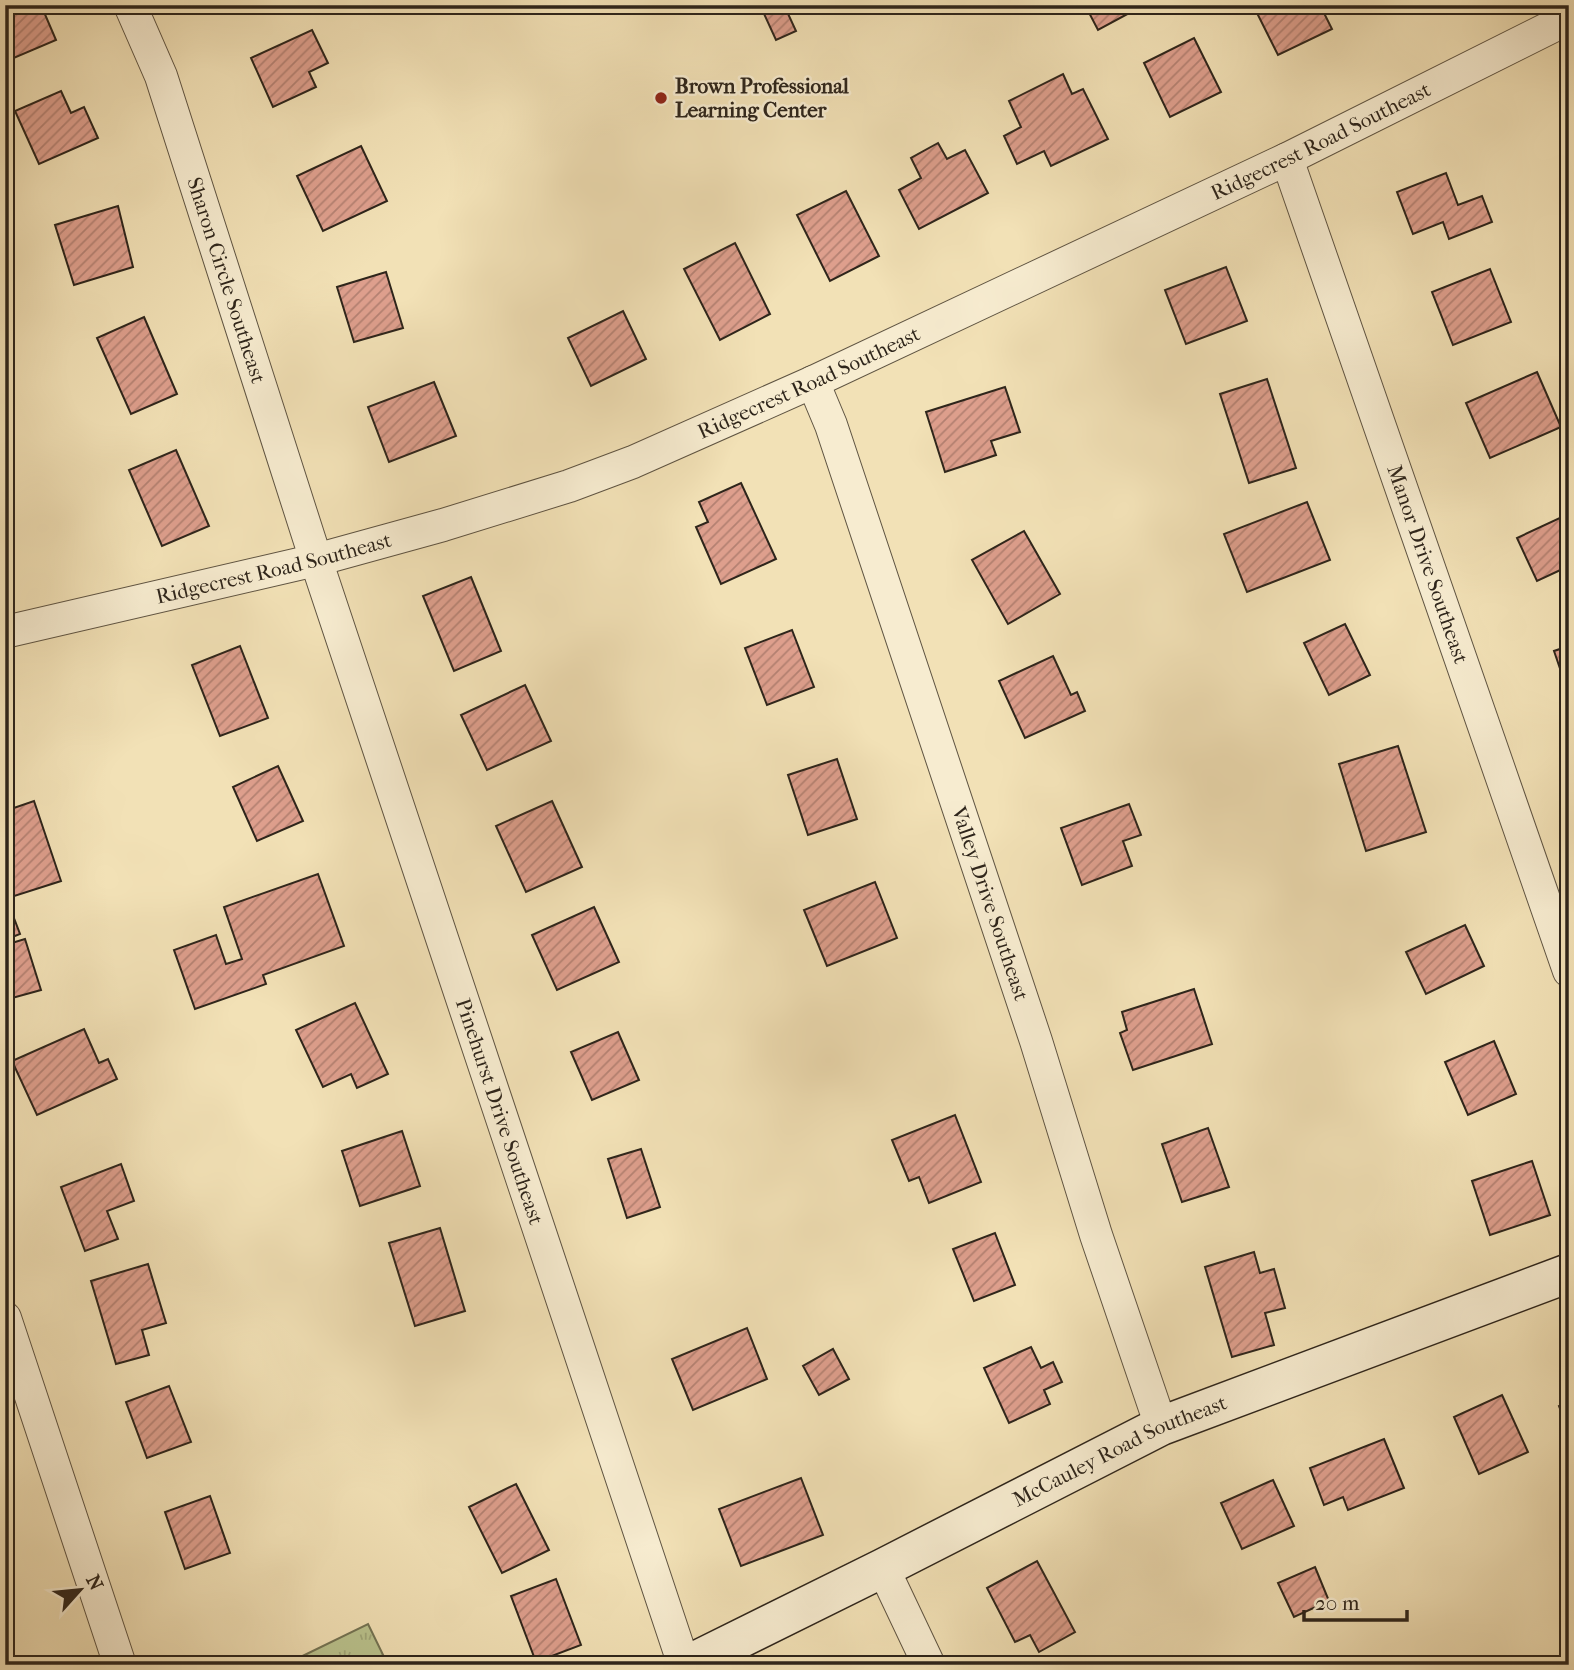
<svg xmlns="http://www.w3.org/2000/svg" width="1574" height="1670" font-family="'IM FELL French Canon',serif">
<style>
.grass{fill:url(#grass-tufts);stroke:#747454;stroke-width:2}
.building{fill:url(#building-hatch);stroke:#2e251b;stroke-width:2}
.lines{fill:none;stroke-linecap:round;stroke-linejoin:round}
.street-casing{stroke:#5f5442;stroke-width:34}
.secondary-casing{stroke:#2e251b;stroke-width:41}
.street{stroke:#f7ecd0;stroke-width:32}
.secondary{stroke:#f7ecd0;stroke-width:38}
.poi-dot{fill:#8f2418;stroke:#f7ecd0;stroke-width:2.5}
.labels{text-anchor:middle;stroke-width:5;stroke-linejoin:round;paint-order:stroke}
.poi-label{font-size:21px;font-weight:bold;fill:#2e251b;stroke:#f7ecd0;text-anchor:start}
.street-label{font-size:21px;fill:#2e251b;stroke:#f7ecd0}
</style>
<defs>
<pattern id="grass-tufts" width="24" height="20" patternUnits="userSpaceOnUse" patternTransform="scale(1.75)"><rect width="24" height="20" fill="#bac38e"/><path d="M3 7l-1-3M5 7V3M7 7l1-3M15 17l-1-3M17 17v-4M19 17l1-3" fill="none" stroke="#a0a77a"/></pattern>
<pattern id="building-hatch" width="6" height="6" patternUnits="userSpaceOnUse" patternTransform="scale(1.75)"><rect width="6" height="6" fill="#de9f8d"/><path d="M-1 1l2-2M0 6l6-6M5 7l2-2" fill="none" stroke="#b48172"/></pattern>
</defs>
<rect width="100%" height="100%" fill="#f2e1b6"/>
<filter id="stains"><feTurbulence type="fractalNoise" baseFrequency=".00286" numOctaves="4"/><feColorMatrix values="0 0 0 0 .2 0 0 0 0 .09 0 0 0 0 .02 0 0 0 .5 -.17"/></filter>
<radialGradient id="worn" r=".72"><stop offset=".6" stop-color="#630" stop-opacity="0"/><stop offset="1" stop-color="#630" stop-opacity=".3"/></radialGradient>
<polygon class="grass" points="368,1624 388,1665 284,1665"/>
<g class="building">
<polygon points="5,5 41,5 56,40 9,60 5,51"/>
<polygon points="760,5 784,5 796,31 776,40"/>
<polygon points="1085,5 1130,5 1133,11 1098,30"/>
<polygon points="1253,5 1320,5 1332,29 1278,55"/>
<polygon points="312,30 328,63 309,72 316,87 273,107 251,58"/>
<polygon points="1194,38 1221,92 1170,117 1144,63"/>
<polygon points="1063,74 1072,94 1083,89 1108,139 1051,166 1044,151 1017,164 1004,136 1021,127 1009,101"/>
<polygon points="61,91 71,113 84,107 98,138 39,164 15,111"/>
<polygon points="938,143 947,159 965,150 988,193 919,229 899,190 921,178 911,158"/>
<polygon points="361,146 387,201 323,231 297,176"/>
<polygon points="1446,173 1458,205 1482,196 1492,222 1449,239 1443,222 1413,234 1397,192"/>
<polygon points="846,191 879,256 830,281 797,215"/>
<polygon points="118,206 133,267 74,285 55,225"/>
<polygon points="735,243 770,314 720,340 684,269"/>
<polygon points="1226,267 1247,321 1186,344 1165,290"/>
<polygon points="1490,269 1511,322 1453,345 1432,292"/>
<polygon points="386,272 403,328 354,342 337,287"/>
<polygon points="623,311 646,359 591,386 568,338"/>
<polygon points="144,317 177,394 131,414 97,338"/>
<polygon points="1537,372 1561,427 1490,458 1466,403"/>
<polygon points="1267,379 1296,468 1249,483 1220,394"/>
<polygon points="434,382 456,436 389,462 368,407"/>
<polygon points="1005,387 1020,432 991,441 996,455 945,472 926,412"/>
<polygon points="176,450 209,526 162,546 129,470"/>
<polygon points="741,483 776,559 721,584 696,527 708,522 699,502"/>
<polygon points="1307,502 1330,560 1247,592 1224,534"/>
<polygon points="1564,516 1569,526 1569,566 1537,581 1517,538"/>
<polygon points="1024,531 1060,594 1008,624 972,560"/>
<polygon points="471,577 501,651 454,671 423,596"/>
<polygon points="1345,624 1370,675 1329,695 1304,643"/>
<polygon points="792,630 814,687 767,705 745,648"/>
<polygon points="240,646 268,718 220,736 192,665"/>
<polygon points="1569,646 1569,695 1554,651"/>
<polygon points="1053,656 1071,695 1077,692 1085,711 1025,738 999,681"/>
<polygon points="525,685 551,741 487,770 461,715"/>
<polygon points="1398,746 1426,832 1366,851 1339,764"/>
<polygon points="837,759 857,819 808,835 788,775"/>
<polygon points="278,766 303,821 257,841 233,787"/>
<polygon points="34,801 61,881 5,899 5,811"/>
<polygon points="552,801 582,867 526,892 496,826"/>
<polygon points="1129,804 1141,835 1123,841 1132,866 1082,885 1061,828"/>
<polygon points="318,874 344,946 263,975 266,984 195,1009 174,950 216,935 226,964 242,959 224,907"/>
<polygon points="875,882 897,938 827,966 804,910"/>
<polygon points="9,905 20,934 5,940 5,907"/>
<polygon points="594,907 619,962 557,990 532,935"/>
<polygon points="1465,925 1484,966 1426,994 1406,952"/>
<polygon points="25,939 41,990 5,1000 5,945"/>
<polygon points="1194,989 1212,1044 1133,1070 1120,1033 1127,1030 1122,1012"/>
<polygon points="355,1003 388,1074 357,1088 351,1074 323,1087 296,1030"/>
<polygon points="84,1029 99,1063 108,1059 117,1079 37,1115 12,1061"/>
<polygon points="618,1032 639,1080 592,1100 571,1052"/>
<polygon points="1494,1041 1516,1094 1468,1115 1445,1062"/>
<polygon points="955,1115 981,1182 929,1203 919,1177 909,1181 892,1140"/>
<polygon points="1208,1128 1229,1187 1182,1202 1162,1144"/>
<polygon points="402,1131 420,1186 360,1206 342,1151"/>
<polygon points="641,1149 660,1207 627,1218 608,1159"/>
<polygon points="1532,1161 1550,1215 1490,1235 1472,1181"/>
<polygon points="121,1164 134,1201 107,1211 118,1239 85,1251 61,1187"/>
<polygon points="440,1228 465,1311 415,1326 389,1243"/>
<polygon points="995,1233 1015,1285 974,1301 953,1249"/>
<polygon points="1254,1252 1260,1273 1274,1269 1285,1308 1265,1313 1274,1345 1232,1357 1205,1267"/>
<polygon points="148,1264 166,1323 142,1330 149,1355 116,1364 91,1281"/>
<polygon points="747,1328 767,1379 693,1410 672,1359"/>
<polygon points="1031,1347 1041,1368 1053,1362 1062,1382 1044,1390 1050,1404 1009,1423 984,1368"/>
<polygon points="833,1349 849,1379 819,1395 803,1366"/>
<polygon points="169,1386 191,1442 147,1458 126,1402"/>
<polygon points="1502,1395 1528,1452 1479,1474 1454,1417"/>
<polygon points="1569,1402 1569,1432 1559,1406"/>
<polygon points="1384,1439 1404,1488 1348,1510 1343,1497 1324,1505 1310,1468"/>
<polygon points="801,1478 823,1535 741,1566 719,1509"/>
<polygon points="1273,1480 1294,1526 1242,1549 1221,1503"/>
<polygon points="516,1484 549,1550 502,1573 469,1507"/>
<polygon points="210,1496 230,1553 185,1569 165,1512"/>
<polygon points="1037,1561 1075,1632 1039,1652 1030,1635 1015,1642 987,1588"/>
<polygon points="1315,1567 1329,1601 1294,1617 1278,1583"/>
<polygon points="556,1579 581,1645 536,1662 511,1596"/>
</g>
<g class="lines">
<defs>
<g id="street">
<path id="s1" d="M130 5 161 76 316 560 684 1665"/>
<path id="s2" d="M1287 159 1569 971"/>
<path id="s3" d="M813 382 831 425 1036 1041 1096 1235 1161 1426"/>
<path id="s4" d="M5 632 316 560 443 525 569 486 633 462 813 382 1287 159 1569 18"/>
<polyline points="5,1318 120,1665"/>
<polyline points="883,1568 929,1665"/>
</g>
<g id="secondary">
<path id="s5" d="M687 1665 883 1568 1161 1426 1569 1273"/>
</g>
</defs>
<use href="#street" class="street-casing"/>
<use href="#secondary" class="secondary-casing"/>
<use href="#street" class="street"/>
<use href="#secondary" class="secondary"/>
</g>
<circle class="poi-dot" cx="661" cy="98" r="7"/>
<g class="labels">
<g class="poi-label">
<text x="675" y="93">Brown Professional<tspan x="675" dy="24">Learning Center</tspan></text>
</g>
<g class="street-label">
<text dy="7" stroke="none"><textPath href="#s4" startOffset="1410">Ridgecrest Road Southeast</textPath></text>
<text dy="7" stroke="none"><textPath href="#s1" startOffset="292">Sharon Circle Southeast</textPath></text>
<text dy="7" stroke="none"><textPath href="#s4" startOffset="844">Ridgecrest Road Southeast</textPath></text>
<text dy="7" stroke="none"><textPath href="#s2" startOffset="429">Manor Drive Southeast</textPath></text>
<text dy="7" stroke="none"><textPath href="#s4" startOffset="276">Ridgecrest Road Southeast</textPath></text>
<text dy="7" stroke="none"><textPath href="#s3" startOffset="551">Valley Drive Southeast</textPath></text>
<text dy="7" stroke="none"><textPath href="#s1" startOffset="1167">Pinehurst Drive Southeast</textPath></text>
<text dy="7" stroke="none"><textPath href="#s5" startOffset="483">McCauley Road Southeast</textPath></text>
</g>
</g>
<rect width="1574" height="1670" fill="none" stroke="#f2e1b6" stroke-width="28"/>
<rect x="7" y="7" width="1560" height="1656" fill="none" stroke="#2e251b" stroke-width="3.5"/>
<rect x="14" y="14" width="1546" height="1642" fill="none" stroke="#2e251b" stroke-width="2"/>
<g transform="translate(80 1590) rotate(63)" stroke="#f7ecd0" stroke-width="5" paint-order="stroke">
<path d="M0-5L12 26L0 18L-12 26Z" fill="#2e251b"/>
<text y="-10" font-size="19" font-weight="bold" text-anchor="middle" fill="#2e251b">N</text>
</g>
<path d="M1304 1610v10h103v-10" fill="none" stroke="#2e251b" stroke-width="3.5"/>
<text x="1315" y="1610" font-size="21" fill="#2e251b" stroke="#f7ecd0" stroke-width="5" paint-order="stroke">20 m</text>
<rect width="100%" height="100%" filter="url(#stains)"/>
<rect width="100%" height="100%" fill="url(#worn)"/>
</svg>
